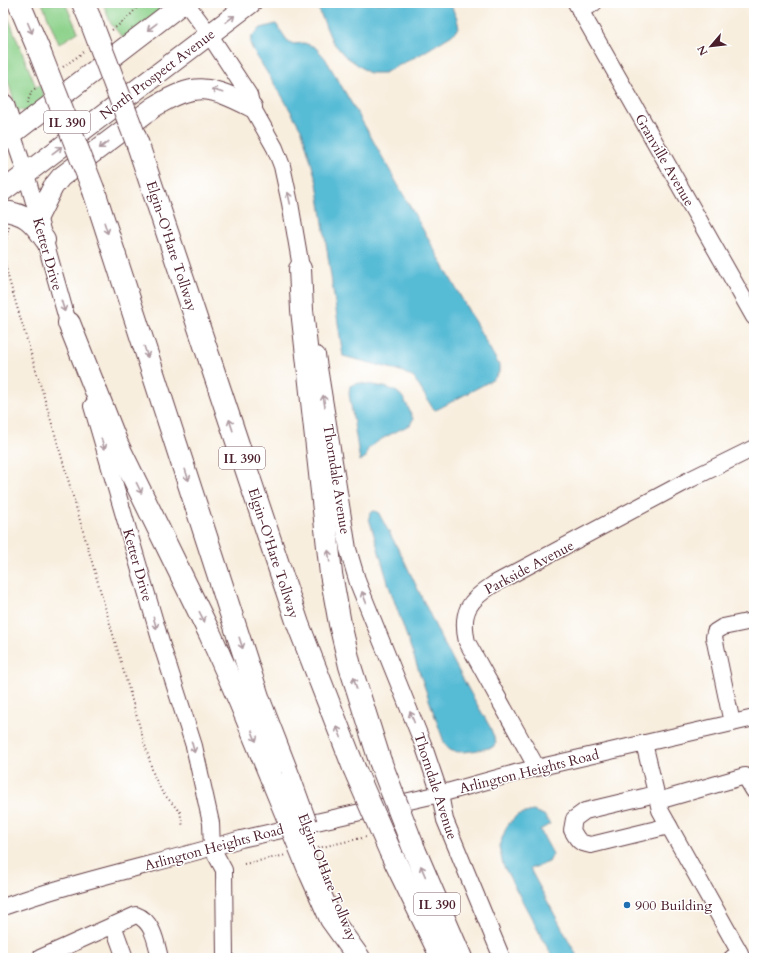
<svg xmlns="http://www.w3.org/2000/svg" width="757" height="961" font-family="Cardo,serif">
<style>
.green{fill:#8dd28b;stroke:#6c785b}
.water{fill:#56bbd5;stroke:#506d80}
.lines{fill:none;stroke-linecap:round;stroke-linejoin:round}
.minor-casing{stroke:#643e46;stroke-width:18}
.major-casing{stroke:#643e46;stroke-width:22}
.highway-casing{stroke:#643e46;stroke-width:24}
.path{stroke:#643e46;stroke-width:2;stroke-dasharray:1 3;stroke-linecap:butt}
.minor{stroke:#fff;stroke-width:16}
.major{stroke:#fff;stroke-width:20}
.highway{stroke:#fff;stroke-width:22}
.highway-bridge-casing{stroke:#643e46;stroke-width:24;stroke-linecap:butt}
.highway-bridge{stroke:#fff;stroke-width:22}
.oneway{stroke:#ae9aa0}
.poi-dot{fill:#1f6fb2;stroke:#fff;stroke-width:1.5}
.labels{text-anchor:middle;stroke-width:3;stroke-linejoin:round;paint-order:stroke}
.shield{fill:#fff;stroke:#80626b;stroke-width:1}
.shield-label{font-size:13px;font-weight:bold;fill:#4a1f2b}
.street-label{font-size:14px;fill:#4a1f2b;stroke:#fff}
.poi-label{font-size:14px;fill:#4a1f2b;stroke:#fff;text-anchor:start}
</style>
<rect width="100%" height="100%" fill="#fff"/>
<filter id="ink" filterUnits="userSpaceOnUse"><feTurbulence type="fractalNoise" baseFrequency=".025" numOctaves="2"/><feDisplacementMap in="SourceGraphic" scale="8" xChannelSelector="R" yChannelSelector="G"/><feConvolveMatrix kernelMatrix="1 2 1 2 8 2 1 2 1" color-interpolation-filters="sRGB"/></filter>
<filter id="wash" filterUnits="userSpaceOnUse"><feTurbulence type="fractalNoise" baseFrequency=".012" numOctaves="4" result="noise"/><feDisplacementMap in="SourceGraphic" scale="16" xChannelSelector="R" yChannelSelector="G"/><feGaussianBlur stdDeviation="0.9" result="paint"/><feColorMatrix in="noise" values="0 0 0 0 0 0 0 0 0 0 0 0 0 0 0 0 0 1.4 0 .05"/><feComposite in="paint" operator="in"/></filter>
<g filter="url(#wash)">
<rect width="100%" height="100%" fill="#f8eede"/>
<g class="green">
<polygon points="42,3 65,3 78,32 59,44"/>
<polygon points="103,3 163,3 160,10 124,39 111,24"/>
<polygon points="3,5 36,87 40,85 45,98 26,112 20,110 17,112 3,63"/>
</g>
<g class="water">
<polygon points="316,3 450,3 457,19 459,28 452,35 421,54 384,73 369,73 344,55 332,41"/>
<polygon points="276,24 287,40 293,44 304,43 315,47 325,58 366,128 499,365 499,372 494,379 438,409 435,410 432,407 414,378 401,371 343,356 317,183 302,131 282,96 254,52 250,43 252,36 261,28"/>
<path d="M360 383C370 385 388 386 397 392 405 397 409 410 413 419L410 425C401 429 372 442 367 451 366 453 367 455 366 457L360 461 349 393 350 386 354 384Z"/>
<path d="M374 511 378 512 404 560 441 638 470 692 490 727 496 742 493 747C484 749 457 755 450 750 447 748 446 745 444 742L389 586 369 518 370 513Z"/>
<polygon points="533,811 544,815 550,824 540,830 553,854 549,862 530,869 578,958 553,958 503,865 499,846 507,826 517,815"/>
</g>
</g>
<g filter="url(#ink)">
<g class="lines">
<defs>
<g id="minor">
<polyline points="186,3 209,34 249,95 252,107 275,148 282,166 290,203 303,279"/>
<polyline points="576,3 754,317"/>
<polyline points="580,12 594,3"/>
<polyline points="12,133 26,174 71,333"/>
<polyline points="317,355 348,549 358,583 423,744 440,794 445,820 502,958"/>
<polyline points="92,406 162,646 194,746 211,823 212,848 224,870 225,958"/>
<polyline points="732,723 714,637 715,632 723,627 747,622"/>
<polyline points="644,743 660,810 740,953 732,958"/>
<path d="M537 768 467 642C460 612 469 600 494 584L691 479 754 448"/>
<path d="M656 794 585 811 574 819 572 830C578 841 579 843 591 845L669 826"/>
<polyline points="658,801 745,776 754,791"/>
<path d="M3 907C81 879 162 863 241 839L440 794 519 772 754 718"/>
<polyline points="113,925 125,958"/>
<path d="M40 958 136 915C153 921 156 942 160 958"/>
</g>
<g id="major">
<polyline points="3,141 183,3"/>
<polyline points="3,191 251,3"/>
<path d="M3 211C25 213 33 222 45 240"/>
<path d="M38 217 53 187 61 177 154 107C196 81 210 86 252 107"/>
</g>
<g id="highway">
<polyline points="19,3 40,53"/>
<polyline points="83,3 90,19"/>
<polyline points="3,105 12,133"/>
<polyline points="138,145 298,624 354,768"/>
<polyline points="94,191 259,700 290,780"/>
<polyline points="300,269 302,310 331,574 340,624 350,666 380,761"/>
<polyline points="69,323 117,444 210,634 240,702 271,777"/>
<polyline points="414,849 461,958"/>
<polyline points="391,853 442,958"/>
<polyline points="310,872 331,919 359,958"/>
</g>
</defs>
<use href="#minor" class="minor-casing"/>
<use href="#major" class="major-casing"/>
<use href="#highway" class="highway-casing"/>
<g class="path">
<path d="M112 30C123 22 133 14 140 3"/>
<polyline points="63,67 85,51"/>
<polyline points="27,103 32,91 37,87"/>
<path d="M9 226C4 249 3 257 9 280L50 417 154 776 162 792 180 812 183 827"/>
<polyline points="318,848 366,837"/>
<polyline points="244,864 286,855"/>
</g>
<use href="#minor" class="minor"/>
<use href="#major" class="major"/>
<use href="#highway" class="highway"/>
<defs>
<g id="highway-bridge">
<polyline points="90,19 138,145"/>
<polyline points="40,53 94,191"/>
<polyline points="380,761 414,849"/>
<polyline points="354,768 391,853"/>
<polyline points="271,777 310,872"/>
<polyline points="290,780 306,824"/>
</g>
</defs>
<use href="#highway-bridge" class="highway-bridge-casing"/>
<use href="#highway-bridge" class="highway-bridge"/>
</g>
<defs><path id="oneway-shaft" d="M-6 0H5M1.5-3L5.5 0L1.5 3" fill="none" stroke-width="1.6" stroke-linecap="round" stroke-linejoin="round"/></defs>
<g class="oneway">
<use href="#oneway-shaft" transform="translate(230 19) rotate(-37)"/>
<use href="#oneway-shaft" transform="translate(152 27) rotate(143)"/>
<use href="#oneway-shaft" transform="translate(30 28) rotate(67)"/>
<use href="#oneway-shaft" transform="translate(217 91) rotate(-162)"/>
<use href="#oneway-shaft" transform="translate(104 145) rotate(143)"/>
<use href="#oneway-shaft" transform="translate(57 150) rotate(-37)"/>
<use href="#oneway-shaft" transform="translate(289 198) rotate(-102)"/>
<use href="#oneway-shaft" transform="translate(106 228) rotate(72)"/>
<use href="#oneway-shaft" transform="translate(63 306) rotate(73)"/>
<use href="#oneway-shaft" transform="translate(146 352) rotate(72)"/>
<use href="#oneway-shaft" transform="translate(324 401) rotate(-99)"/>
<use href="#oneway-shaft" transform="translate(231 425) rotate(-108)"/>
<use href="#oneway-shaft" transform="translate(103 444) rotate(73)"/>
<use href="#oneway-shaft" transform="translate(187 475) rotate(72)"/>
<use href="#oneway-shaft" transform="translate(139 488) rotate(64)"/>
<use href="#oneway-shaft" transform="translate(329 556) rotate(-97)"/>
<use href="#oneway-shaft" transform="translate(364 597) rotate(-111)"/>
<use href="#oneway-shaft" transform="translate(202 617) rotate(63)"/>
<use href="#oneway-shaft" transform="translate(155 623) rotate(74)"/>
<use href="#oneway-shaft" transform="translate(241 643) rotate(72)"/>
<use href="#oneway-shaft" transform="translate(355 683) rotate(-106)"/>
<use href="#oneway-shaft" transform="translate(412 717) rotate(-112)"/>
<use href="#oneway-shaft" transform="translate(339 732) rotate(-112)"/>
<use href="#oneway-shaft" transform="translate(254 736) rotate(68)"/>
<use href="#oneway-shaft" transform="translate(193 747) rotate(75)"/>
<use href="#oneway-shaft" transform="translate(423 871) rotate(-113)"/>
</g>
</g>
<circle class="poi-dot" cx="627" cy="905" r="4"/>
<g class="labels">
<g class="shield">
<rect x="44" y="111" width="46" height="22" rx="3"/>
<rect x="219" y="447" width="46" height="22" rx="3"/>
<rect x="414" y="893" width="46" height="22" rx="3"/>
</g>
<g class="shield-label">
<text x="67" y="127">IL 390</text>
<text x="242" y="463">IL 390</text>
<text x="437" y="909">IL 390</text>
</g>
<g class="street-label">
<text transform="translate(157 74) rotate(-37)" y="5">North Prospect Avenue</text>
<text transform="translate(665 160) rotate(60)" y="5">Granville Avenue</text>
<text transform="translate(172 246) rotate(72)" y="5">Elgin-O'Hare Tollway</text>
<text transform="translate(48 254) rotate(74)" y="5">Ketter Drive</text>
<text transform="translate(337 479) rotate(81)" y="5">Thorndale Avenue</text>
<text transform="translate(274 553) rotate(72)" y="5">Elgin-O'Hare Tollway</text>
<text transform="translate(138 565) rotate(74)" y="5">Ketter Drive</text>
<text transform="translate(529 567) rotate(-28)" y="5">Parkside Avenue</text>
<text transform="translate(529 771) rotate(-14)" y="5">Arlington Heights Road</text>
<text transform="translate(436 786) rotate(72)" y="5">Thorndale Avenue</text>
<text transform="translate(214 847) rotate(-15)" y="5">Arlington Heights Road</text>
<text transform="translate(328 877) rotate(68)" y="5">Elgin-O'Hare Tollway</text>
</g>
<g class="poi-label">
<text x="635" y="910">900 Building</text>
</g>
</g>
<rect width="757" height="961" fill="none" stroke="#fff" stroke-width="16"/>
<g transform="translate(711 46) rotate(242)" stroke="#ffffff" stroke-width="3" paint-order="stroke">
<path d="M0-3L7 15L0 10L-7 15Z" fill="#4a1f2b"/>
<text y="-6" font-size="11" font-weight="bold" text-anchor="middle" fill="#4a1f2b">N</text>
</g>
</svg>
